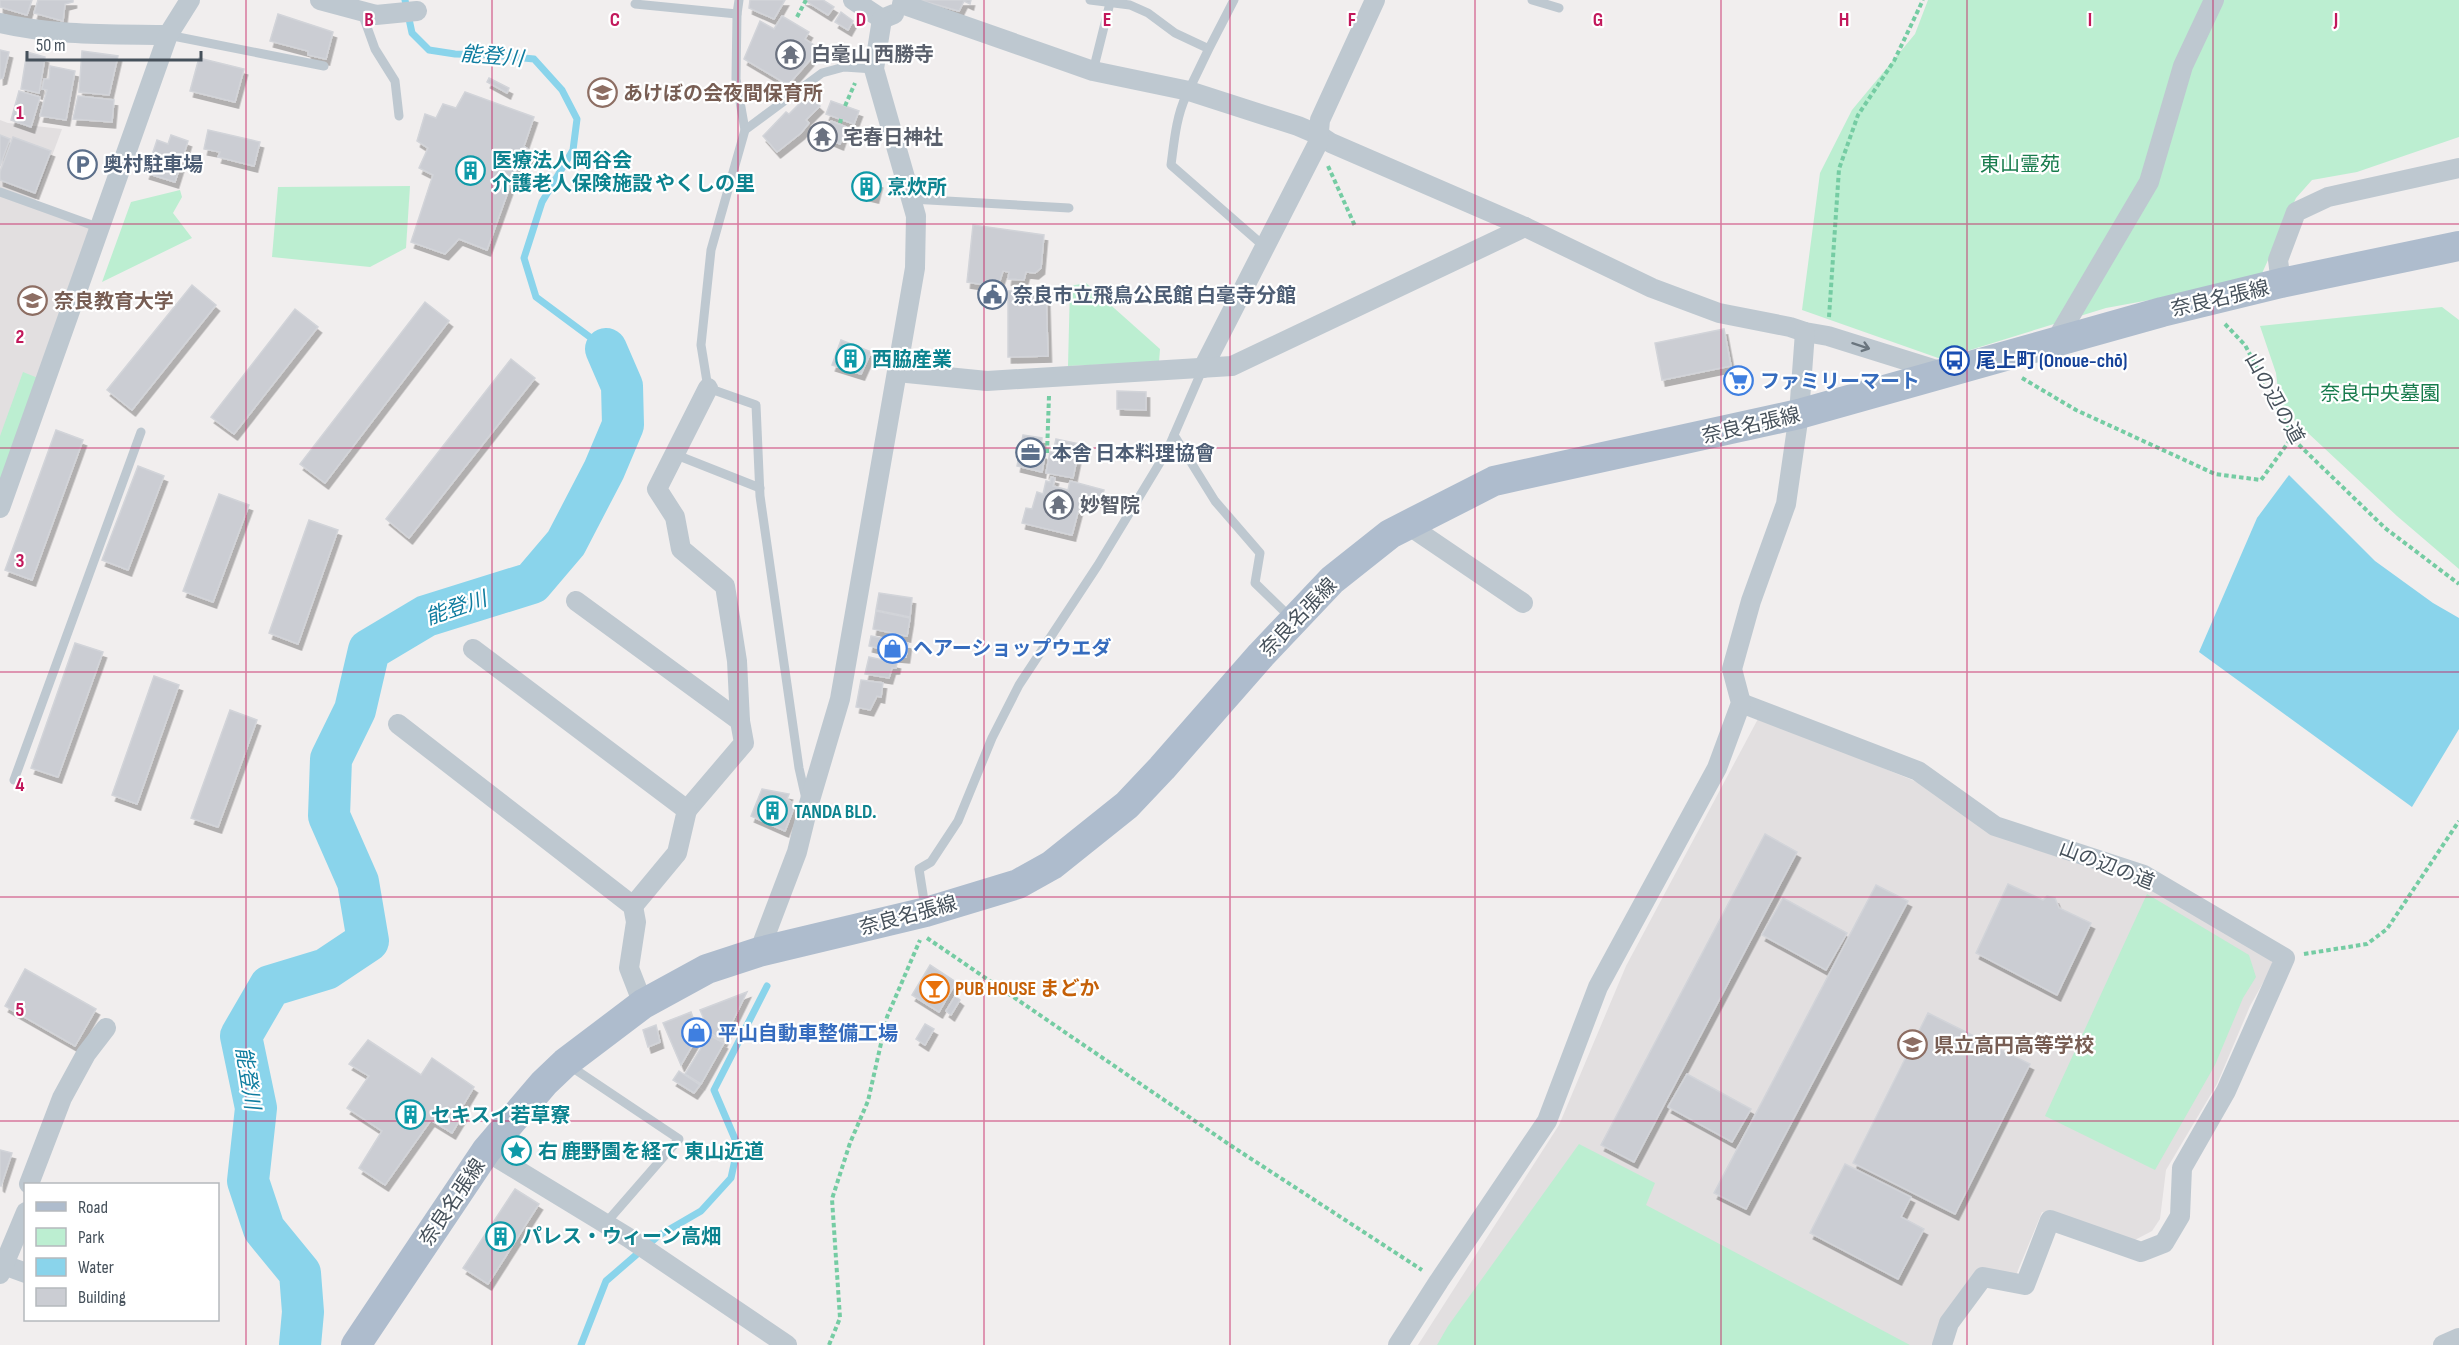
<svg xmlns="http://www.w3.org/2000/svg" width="2459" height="1345" font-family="'Sofia Sans Condensed','Noto Sans JP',sans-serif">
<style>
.education{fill:#e2dfe0}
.green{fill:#bceed1}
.water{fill:#8ad4eb}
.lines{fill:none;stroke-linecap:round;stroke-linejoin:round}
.stream{stroke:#8ad4eb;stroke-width:7}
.river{stroke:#8ad4eb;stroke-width:42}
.building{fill:#cbcdd3;stroke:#d2d4d9;stroke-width:1.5;filter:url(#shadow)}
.path{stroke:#75cca3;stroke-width:4;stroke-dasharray:4.5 3;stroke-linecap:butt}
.service{stroke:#bec8d0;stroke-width:9}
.minor{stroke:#bec8d0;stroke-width:20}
.primary{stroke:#aebccd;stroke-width:30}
.oneway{stroke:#6a757e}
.grid{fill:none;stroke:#c2185b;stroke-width:1.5;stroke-opacity:0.55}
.labels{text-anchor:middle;stroke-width:4.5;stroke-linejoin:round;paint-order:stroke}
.worship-label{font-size:20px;font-weight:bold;fill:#5b616d;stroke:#fff;text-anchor:start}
.education-label{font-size:20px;font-weight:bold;fill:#785e54;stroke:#fff;text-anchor:start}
.culture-label{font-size:20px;font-weight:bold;fill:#0d838f;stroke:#fff;text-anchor:start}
.service-label{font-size:20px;font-weight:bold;fill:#4e5e75;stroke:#fff;text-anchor:start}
.park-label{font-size:20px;fill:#187c4d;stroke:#fff}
.street-label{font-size:20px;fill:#46515b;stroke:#fff}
.transit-label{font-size:20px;font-weight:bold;fill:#164399;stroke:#fff;text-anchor:start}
.shop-label{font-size:20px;font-weight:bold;fill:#366cbe;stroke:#fff;text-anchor:start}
.food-label{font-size:20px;font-weight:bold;fill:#c56008;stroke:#fff;text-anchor:start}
.water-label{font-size:21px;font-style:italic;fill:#0e7c9f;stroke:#fff}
.grid-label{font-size:20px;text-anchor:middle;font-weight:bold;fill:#c2185b;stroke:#fff;stroke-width:4.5;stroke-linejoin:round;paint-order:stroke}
</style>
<defs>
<filter id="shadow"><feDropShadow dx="3.5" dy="6" stdDeviation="0" flood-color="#0004"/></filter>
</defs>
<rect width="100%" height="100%" fill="#f1eeee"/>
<g class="education">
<polygon points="0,120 8,123 62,129 34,204 93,225 0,483"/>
<polygon points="1759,717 1934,789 2141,882 2266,948 2273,965 2250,1006 2217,1084 2166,1170 2160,1219 2152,1231 2133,1241 2042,1212 2016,1275 1978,1270 1934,1345 1418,1345 1559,1125 1626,966"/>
</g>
<g class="green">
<polygon points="1928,0 2459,0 2459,137 2357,172 2312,180 2296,198 2259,280 2106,308 1941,359 1802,310 1820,173 1852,110 1915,34"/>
<polygon points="410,186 406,248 370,267 272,257 278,187"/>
<polygon points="180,190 182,197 173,213 192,238 102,282 131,202"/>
<polygon points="1086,283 1160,349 1159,362 1068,366 1070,286"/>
<polygon points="2442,307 2459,320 2459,569 2397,516 2280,407 2276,373 2260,326"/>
<polygon points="23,372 38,378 0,483 0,436"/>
<polygon points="2147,894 2249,955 2256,977 2243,998 2215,1065 2155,1170 2045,1116"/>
<polygon points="1579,1144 1655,1183 1646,1205 1910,1345 1437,1345 1448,1326"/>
</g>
<polygon class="water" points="2289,475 2375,561 2433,603 2459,618 2459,729 2412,807 2199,652 2257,518"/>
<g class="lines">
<g class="stream">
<polyline points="405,0 412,33 429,50 455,54 492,55 534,59 562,90 577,119 573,150 542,202 524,258 536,297 606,349"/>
<polyline points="581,1345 606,1281 658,1236 701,1211 731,1178 738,1146 714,1090 767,986"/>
</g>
<polyline class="river" points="300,1345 303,1312 300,1273 264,1229 248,1181 256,1108 241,1036 270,986 326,969 368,941 358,882 329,816 331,759 355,710 369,650 426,616 532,583 566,543 604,470 623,425 622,386 606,349"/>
</g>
<g class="building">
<polygon points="0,0 32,0 27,15 0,7"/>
<polygon points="38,0 73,0 73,2 65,4 63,21 34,13"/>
<polygon points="750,0 785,0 774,19 749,8"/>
<polygon points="804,0 823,0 834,7 828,15"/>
<polygon points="919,0 971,0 970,4 964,1 959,11"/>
<polygon points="841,12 853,21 848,30 835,22"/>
<polygon points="278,14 333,32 326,59 308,55 308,51 270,41"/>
<polygon points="782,16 809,32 805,39 817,47 810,60 788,85 744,59 760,21 774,29"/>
<polygon points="0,50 9,52 3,78 0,79"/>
<polygon points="82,51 118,56 109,95 79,92"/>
<polygon points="27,52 45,57 39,93 21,89"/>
<polygon points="199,58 244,69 235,102 190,91"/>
<polygon points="50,66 75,71 66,120 40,116 47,90 42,89 44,79 49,79"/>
<polygon points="489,78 509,88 507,93 487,82"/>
<polygon points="19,91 40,97 31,127 11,120"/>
<polygon points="465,92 534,117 524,146 531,152 528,161 519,161 487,250 459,239 445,254 411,242 433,175 419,168 428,148 417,141 425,114 436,118 443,104 456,108"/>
<polygon points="808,95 820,106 806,120 809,123 801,133 777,152 763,136 786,112 789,114"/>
<polygon points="78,96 114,100 112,122 73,119"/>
<polygon points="831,101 859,111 854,124 826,114"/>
<polygon points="831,121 846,127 840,144 826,138"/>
<polygon points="208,130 260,142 254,166 218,157 220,152 204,149"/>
<polygon points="0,135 10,139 0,166"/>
<polygon points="171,135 188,141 175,182 146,173 157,140 168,144"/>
<polygon points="13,137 51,151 35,193 0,180 0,172"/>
<polygon points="858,177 879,182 875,197 854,192"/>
<polygon points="973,225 1044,235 1041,268 1035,273 1026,272 1024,280 1008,279 1009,272 1003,271 998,287 967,282"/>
<polygon points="192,285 216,305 132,410 107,390"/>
<polygon points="1008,291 1046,291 1048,356 1008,357"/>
<polygon points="425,302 449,321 325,483 300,464"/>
<polygon points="295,309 318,327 234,434 211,417"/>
<polygon points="1724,329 1731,366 1662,380 1655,343"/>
<polygon points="841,340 871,352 861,374 832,365"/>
<polygon points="511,359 535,378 409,538 386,519"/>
<polygon points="1117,391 1146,392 1146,410 1117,409"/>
<polygon points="56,430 83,440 32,580 5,570"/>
<polygon points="1023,435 1042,438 1041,452 1045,455 1042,472 1017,466"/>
<polygon points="1056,439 1080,444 1073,478 1046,473 1050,452 1053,452"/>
<polygon points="138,466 164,476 128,570 102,560"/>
<polygon points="1051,477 1055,478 1053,486 1068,490 1070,481 1104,490 1101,502 1082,497 1072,535 1022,523 1026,508 1032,509 1037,492 1043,494 1046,481 1050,482"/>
<polygon points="219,494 249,505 213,602 183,591"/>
<polygon points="309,520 338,530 298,644 269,633"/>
<polygon points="879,593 912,598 910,617 876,610"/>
<polygon points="876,611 910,618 907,636 873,629"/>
<polygon points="871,636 908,643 906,657 885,655 886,650 869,646"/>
<polygon points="75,643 103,652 58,777 31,768"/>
<polygon points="869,657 897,663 896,668 892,668 889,678 865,674"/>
<polygon points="154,676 179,685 137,804 112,795"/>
<polygon points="861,680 883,683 881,697 877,696 870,710 856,707"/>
<polygon points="230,710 257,720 218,827 191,818"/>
<polygon points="762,789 789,794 787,799 795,805 785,831 751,816"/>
<polygon points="1765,834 1797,852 1634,1162 1601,1145"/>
<polygon points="2008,884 2043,900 2047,896 2055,898 2059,908 2091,923 2057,995 1976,953"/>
<polygon points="1876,885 1908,901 1746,1209 1714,1193"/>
<polygon points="1783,898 1847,933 1826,970 1762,935"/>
<polygon points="930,965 956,982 939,1012 912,995"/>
<polygon points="25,969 96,1009 75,1046 5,1006"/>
<polygon points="747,992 723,1041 710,1033 700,1010"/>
<polygon points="955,996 960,1000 951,1015 946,1011"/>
<polygon points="691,1012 699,1034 681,1065 663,1023"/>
<polygon points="1928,1013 2030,1064 1955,1214 1853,1163"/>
<polygon points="925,1024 934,1029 925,1045 916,1039"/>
<polygon points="656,1025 660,1042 648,1047 643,1030"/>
<polygon points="709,1035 724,1043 701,1084 685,1074"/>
<polygon points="368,1040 421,1075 432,1058 474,1087 462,1107 466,1110 452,1133 431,1120 385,1185 359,1168 382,1131 347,1108 369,1076 349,1064"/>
<polygon points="679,1071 700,1085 694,1093 673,1080"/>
<polygon points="1687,1074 1751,1109 1732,1142 1668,1107"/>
<polygon points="0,1150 12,1153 1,1186 0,1185"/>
<polygon points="1845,1164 1911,1197 1901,1217 1924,1229 1898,1279 1810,1233"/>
<polygon points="515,1189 539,1204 488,1284 463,1268"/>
</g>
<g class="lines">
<g class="path">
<polyline points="797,17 806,0"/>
<polyline points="845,106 855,83"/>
<polyline points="840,123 841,119"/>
<polyline points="1328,166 1355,226"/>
<polyline points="1829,317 1839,169 1858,115 1894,61 1923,0"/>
<polyline points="2225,324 2245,345 2296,442 2385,528 2459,584"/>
<polyline points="2022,378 2076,410 2215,474 2261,480 2293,436"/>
<polyline points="1047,453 1049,396"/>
<polyline points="927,938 1233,1147 1422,1270"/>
<polyline points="2304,954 2367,944 2387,929 2459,821"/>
<polyline points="829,1345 840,1318 832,1199 850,1143 868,1101 887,1017 920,940"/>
</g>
<g class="service">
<polyline points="739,0 737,14 736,79 745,130 711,250 701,345 708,388 756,405 760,496 799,768 806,799"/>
<polyline points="1090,0 1130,5 1148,13 1175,33 1207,48"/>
<path d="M1234 0C1217 32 1201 64 1186 96 1176 117 1174 143 1171 165L1266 248"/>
<polyline points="1532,0 1559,8"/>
<polyline points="635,4 737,14"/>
<polyline points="362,13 375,49 395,81 399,116"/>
<polyline points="168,35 324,66"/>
<polyline points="1093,71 1110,3"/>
<polyline points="745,130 822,73 844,67 874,69"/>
<polyline points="0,192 100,228"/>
<polyline points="911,199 1069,208"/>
<polyline points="1174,435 1215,501 1260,553 1255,583 1290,617"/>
<polyline points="674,454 760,488"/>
<polyline points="14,780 141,432"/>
<polyline points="925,907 919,869 931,862 958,821 992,738 1019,685 1098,565 1167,451 1203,368"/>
<polyline points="570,1066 679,1139 605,1224"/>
</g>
<g class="minor">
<polyline points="320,0 376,15 417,11"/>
<polyline points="853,0 882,19 894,14"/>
<polyline points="902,4 1093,71 1189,91 1298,126 1319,135 1331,143 1525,227 1652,288 1719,313 1790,327 1805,332 1828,336 1943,372"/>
<path d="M0 23C55 36 112 34 168 35"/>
<polyline points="2281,283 2278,260 2296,212 2328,197 2459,168"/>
<polyline points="2056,340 2149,182 2183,66 2214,0"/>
<polyline points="1203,368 1318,143 1320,120 1375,0"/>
<polyline points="897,372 987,381 1232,366 1525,227"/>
<polyline points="708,388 657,489 675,517 681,549 725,586 737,661 740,721"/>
<polyline points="0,508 168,35 190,0"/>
<polyline points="1408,525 1523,603"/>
<polyline points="576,601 740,721 744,743 687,810"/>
<polyline points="473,649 687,810 677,853 633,906"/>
<polyline points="1741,703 1918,771 1995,826 2144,875 2285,958 2226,1091 2182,1168 2180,1216 2164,1243 2141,1252 2050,1220 2025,1285 1983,1277 1949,1323 1942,1345"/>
<polyline points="398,724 633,906 636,922 629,968 643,1004"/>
<polyline points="759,952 797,852 808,807 840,699 915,268 916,216 874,69 882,19"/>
<polyline points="486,1151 629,1238 787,1345"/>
<polyline points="29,1184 62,1098 86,1054 106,1028"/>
<polyline points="4,1265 26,1273"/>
<polyline points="0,1274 26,1212"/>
<polyline points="1398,1345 1439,1281 1547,1121 1598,987 1717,768 1741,703 1732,669 1751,601 1786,504 1799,414 1805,332"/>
<polyline points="2443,1345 2459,1338"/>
</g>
<polyline class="primary" points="356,1345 486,1151 544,1083 565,1063 643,1004 707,969 759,952 926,912 1018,884 1052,865 1127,805 1162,768 1261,655 1332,580 1390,534 1494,481 1799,414 2162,312 2281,283 2459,246"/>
</g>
<defs><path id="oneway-shaft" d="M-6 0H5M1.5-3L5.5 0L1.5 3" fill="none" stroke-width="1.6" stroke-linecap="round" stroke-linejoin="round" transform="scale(1.5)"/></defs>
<use class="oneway" href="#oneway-shaft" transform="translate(1861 346) rotate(18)"/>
<path class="grid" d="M246 0V1345M492 0V1345M738 0V1345M984 0V1345M1230 0V1345M1475 0V1345M1721 0V1345M1967 0V1345M2213 0V1345M0 224H2459M0 448H2459M0 672H2459M0 897H2459M0 1121H2459"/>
<defs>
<symbol id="temple-ring" viewBox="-11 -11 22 22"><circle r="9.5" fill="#fff" stroke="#6b7280" stroke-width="1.5"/><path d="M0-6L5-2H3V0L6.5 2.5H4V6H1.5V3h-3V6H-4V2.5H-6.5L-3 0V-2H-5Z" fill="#6b7280"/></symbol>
<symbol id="school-ring" viewBox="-11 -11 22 22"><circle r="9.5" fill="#fff" stroke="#8d6e63" stroke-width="1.5"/><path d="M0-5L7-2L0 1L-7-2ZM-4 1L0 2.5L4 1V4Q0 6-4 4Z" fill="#8d6e63"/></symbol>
<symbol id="parking-ring" viewBox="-11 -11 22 22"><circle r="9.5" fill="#fff" stroke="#5c6f8a" stroke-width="1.5"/><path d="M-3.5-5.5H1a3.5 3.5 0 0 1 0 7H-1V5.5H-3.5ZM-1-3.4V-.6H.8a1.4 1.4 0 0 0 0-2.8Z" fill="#5c6f8a"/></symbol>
<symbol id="building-ring" viewBox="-11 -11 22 22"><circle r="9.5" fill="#fff" stroke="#0f9aa8" stroke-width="1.5"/><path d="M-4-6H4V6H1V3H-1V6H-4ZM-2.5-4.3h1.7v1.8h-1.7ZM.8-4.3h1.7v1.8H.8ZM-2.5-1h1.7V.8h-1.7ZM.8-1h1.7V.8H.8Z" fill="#0f9aa8"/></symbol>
<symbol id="civic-ring" viewBox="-11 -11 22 22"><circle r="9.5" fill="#fff" stroke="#5c6f8a" stroke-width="1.5"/><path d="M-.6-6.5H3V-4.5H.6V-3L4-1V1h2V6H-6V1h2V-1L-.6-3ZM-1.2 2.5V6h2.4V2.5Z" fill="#5c6f8a"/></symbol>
<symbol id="university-ring" viewBox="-11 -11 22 22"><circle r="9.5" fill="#fff" stroke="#8d6e63" stroke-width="1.5"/><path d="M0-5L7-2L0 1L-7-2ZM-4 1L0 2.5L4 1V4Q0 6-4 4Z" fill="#8d6e63"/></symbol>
<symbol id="bus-ring" viewBox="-11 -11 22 22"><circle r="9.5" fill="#fff" stroke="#1a4fb4" stroke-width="1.5"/><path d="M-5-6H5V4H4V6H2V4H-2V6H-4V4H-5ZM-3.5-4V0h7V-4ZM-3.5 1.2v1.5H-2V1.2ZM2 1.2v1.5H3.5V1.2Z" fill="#1a4fb4"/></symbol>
<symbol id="supermarket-ring" viewBox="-11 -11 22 22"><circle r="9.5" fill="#fff" stroke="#3f7fe0" stroke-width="1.5"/><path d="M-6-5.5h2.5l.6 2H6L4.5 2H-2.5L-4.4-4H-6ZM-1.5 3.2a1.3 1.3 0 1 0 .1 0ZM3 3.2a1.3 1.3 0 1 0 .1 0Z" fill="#3f7fe0"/></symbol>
<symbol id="office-ring" viewBox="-11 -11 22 22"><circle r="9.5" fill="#fff" stroke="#5c6f8a" stroke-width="1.5"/><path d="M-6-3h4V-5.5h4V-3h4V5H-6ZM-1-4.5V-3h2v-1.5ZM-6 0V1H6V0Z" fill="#5c6f8a"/></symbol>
<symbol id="shop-ring" viewBox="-11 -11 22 22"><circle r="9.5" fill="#fff" stroke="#3f7fe0" stroke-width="1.5"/><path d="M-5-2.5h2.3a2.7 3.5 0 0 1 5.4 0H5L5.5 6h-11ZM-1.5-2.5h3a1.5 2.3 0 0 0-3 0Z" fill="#3f7fe0"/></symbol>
<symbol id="bar-ring" viewBox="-11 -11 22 22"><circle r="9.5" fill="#fff" stroke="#e8710a" stroke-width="1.5"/><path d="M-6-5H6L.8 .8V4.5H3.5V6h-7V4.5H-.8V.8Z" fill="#e8710a"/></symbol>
<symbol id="sight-ring" viewBox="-11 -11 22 22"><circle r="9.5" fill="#fff" stroke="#0f9aa8" stroke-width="1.5"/><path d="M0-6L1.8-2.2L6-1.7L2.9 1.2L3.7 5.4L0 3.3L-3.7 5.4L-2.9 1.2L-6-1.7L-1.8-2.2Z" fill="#0f9aa8"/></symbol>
</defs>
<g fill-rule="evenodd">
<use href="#temple-ring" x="774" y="38" width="33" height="33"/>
<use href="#school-ring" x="586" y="76" width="33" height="33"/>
<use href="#temple-ring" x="806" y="120" width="33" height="33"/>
<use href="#parking-ring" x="66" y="148" width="33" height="33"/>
<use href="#building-ring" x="454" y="154" width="33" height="33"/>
<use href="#building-ring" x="850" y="170" width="33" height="33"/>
<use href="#civic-ring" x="976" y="278" width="33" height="33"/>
<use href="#university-ring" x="16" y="284" width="33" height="33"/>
<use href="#building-ring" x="834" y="342" width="33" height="33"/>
<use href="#bus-ring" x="1938" y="344" width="33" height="33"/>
<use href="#supermarket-ring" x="1722" y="364" width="33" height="33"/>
<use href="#office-ring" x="1014" y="436" width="33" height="33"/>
<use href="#temple-ring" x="1042" y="488" width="33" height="33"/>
<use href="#shop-ring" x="876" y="632" width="33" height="33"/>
<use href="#building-ring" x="756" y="794" width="33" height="33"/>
<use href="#bar-ring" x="918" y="972" width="33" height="33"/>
<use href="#shop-ring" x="680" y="1016" width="33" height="33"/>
<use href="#school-ring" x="1896" y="1028" width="33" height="33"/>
<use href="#building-ring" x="394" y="1098" width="33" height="33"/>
<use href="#sight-ring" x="500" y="1134" width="33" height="33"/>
<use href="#building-ring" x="484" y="1220" width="33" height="33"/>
</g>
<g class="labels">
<g class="worship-label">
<text x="811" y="61">白毫山 西勝寺</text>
<text x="843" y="144">宅春日神社</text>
<text x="1080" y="512">妙智院</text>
</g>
<g class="education-label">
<text x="623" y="100">あけぼの会夜間保育所</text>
<text x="54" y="308">奈良教育大学</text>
<text x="1934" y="1052">県立高円高等学校</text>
</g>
<g class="culture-label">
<text x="492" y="167">医療法人岡谷会<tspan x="492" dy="23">介護老人保険施設 やくしの里</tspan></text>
<text x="887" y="194">烹炊所</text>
<text x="872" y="366">西脇産業</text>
<text x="794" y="818">TANDA BLD.</text>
<text x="431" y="1122">セキスイ若草寮</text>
<text x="538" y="1158">右 鹿野園を経て 東山近道</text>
<text x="522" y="1243">パレス・ウィーン高畑</text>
</g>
<g class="service-label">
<text x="103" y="171">奥村駐車場</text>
<text x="1013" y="302">奈良市立飛鳥公民館 白毫寺分館</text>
<text x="1052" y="460">本舎 日本料理協會</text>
</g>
<g class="park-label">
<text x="2020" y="171">東山霊苑</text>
<text x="2380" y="400">奈良中央墓園</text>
</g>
<g class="street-label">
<text transform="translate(2220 298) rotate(-13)" y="7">奈良名張線</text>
<text transform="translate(2275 398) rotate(61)" y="7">山の辺の道</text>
<text transform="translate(1751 425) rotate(-13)" y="7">奈良名張線</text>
<text transform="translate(1298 617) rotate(-46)" y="7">奈良名張線</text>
<text transform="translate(2107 865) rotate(21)" y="7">山の辺の道</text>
<text transform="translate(908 915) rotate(-15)" y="7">奈良名張線</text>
<text transform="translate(452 1202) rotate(-56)" y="7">奈良名張線</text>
</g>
<g class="transit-label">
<text x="1976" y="367">尾上町 (Onoue-chō)</text>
</g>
<g class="shop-label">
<text x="1760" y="388">ファミリーマート</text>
<text x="913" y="655">ヘアーショップウエダ</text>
<text x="718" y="1040">平山自動車整備工場</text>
</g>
<g class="food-label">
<text x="955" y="995">PUB HOUSE まどか</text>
</g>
<g class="water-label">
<text transform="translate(492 56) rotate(5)" y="7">能登川</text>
<text transform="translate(456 608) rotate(-19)" y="7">能登川</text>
<text transform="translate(248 1078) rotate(81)" y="7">能登川</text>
</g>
</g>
<g class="grid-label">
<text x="369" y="26">B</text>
<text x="615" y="26">C</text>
<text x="861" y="26">D</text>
<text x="1107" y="26">E</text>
<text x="1352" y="26">F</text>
<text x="1598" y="26">G</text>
<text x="1844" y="26">H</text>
<text x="2090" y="26">I</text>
<text x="2336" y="26">J</text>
<text x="20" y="119">1</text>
<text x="20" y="343">2</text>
<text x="20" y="567">3</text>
<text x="20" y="791">4</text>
<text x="20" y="1016">5</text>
</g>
<rect x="24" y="1183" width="195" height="138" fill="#ffffff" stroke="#b5b9bd" stroke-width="1.5"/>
<rect x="36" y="1202" width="30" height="9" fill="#aebccd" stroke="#b5b9bd" stroke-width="1.5"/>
<text x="78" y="1213" font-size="18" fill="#46515b">Road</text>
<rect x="36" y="1228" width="30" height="18" fill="#bceed1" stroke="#b5b9bd" stroke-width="1.5"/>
<text x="78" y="1243" font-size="18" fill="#46515b">Park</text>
<rect x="36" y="1258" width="30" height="18" fill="#8ad4eb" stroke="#b5b9bd" stroke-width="1.5"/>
<text x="78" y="1273" font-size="18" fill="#46515b">Water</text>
<rect x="36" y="1288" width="30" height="18" fill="#cbcdd3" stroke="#b5b9bd" stroke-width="1.5"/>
<text x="78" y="1303" font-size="18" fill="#46515b">Building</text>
<path d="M27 51v9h174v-9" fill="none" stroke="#46515b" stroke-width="3"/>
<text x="36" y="51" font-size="18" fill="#46515b" stroke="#ffffff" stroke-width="4.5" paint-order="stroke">50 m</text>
</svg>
